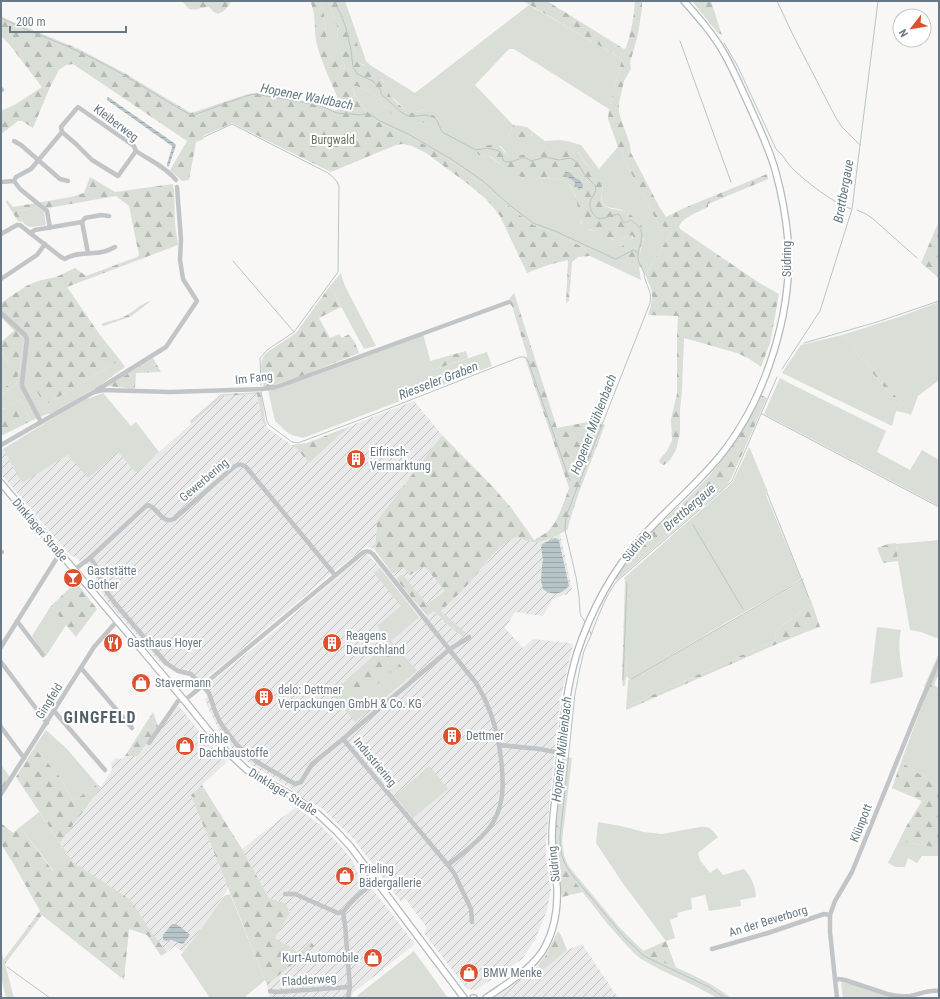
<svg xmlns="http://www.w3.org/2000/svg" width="940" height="999" font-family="'Roboto Condensed',sans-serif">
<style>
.industrial{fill:url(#industrial-furrows)}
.green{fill:#d9ded6}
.forest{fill:url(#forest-firs)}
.water{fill:url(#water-rules)}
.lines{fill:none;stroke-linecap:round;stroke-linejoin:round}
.stream{stroke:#b8c5c8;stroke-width:1}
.major-casing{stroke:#b4b9bc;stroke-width:8}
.minor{stroke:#c1c5c8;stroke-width:4.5}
.major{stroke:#fff;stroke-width:5.5}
.labels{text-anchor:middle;stroke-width:4;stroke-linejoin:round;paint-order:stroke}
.street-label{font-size:12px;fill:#687985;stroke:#fff}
.park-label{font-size:12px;fill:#677762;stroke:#fff}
.poi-label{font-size:12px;fill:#687985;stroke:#fff;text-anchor:start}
.water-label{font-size:13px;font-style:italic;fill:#637a80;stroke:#fff}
.district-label{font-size:16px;font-weight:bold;letter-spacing:1px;fill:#55626a;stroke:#fff}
</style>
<defs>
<pattern id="industrial-furrows" width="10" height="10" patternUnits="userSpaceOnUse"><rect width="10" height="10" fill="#e8e9e8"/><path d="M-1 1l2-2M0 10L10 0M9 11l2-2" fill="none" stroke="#c0c2c2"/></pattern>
<pattern id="forest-firs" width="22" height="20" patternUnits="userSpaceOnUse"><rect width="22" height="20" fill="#d9ded6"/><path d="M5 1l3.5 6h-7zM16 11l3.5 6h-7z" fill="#b4b9b3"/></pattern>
<pattern id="water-rules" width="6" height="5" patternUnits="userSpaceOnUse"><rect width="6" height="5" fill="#b8c5c8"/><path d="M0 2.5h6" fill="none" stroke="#99a5a8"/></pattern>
</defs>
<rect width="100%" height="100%" fill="#f8f7f5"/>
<g class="industrial">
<polygon points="257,394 262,420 265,426 297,449 309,463 350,426 414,401 442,435 377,521 375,550 367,546 329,575 231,658 197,685 191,677 176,672 165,666 159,661 107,601 99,587 93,570 91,566 80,561 75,557 70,555 1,474 1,450 3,449 22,482 68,455 118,452 136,473 159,452 223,396"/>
<polygon points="560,534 572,589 567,594 553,599 543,616 515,612 505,628 523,648 533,639 570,643 573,644 561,696 554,756 546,842 546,857 551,889 547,910 535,940 522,959 476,990 467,989 424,933 427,928 405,898 401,902 353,838 333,819 323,809 300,796 292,789 252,765 235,752 221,733 210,712 205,699 208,696 203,689 277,629 366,553 380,568 419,617 427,616 434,611 452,629 465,633 441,611 471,581 506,541 515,537 533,542 539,542"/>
<polygon points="424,566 445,591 426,604 403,575 398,577 397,580 392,573 395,573 403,567"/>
<polygon points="179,706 209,744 227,762 191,795 228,888 226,892 198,933 183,952 175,946 167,952 151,932 131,900 73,862 60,843 101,787 112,770 111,763 115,758 122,759 125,756 138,756 177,707"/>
<polygon points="296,807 320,825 340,845 352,860 363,885 374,891 415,944 353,993 351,998 269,998 267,985 314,945 311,941 299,953 275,938 285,903 269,898 242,849"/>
<polygon points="582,944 618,998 494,998 538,965 543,969 567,950"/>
</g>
<g class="green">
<polygon points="321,1 328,1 337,26 338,44 345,67 342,69 340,68 334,57 327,39 323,8"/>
<path d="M337 1H345L364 55 366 61 370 65 415 93 529 5 622 59 609 109 514 49H509L475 85 513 125 509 135 532 136 533 132 545 141 559 140 567 141 581 145 599 169 618 147 621 150 628 167 656 220 671 233 645 275C638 259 639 254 644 238 639 231 634 220 628 214 618 203 596 216 603 187L578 152 545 151 535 155 529 156 521 155 517 157H511L508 156 501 146H485L478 151 477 153 479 155 488 156 492 158 503 166 518 174 523 179 554 178 562 180 568 183 573 190 578 204 581 223 590 230 605 235 613 240 623 239 632 235 633 236 619 260 639 267 641 280 590 256 583 247 531 224 460 167 444 155 435 150 379 122C371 116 352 97 353 85L357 86 373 93 380 99 386 108 415 124 422 122 431 126H437L438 119 423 110 412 113 406 110 390 95 385 88 383 80 363 64 358 63 353 46H358L347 26Z"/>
<path d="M38 207 44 212 46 225C28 228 24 229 18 211Z"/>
<polygon points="341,273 342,278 346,288 376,346 364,349 330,286"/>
<polygon points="939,302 939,380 918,396 911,415 845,334 899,317"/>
<polygon points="423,334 433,370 487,352 492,366 303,438 292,435 287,432 275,421 268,390"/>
<polygon points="842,335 905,413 896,411 892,426 782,373 801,345"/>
<polygon points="24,341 31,342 45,405 120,360 125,367 107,380 97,388 88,392 51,414 47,414 31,421 20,398 6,408 1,409 1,395 16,385"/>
<polygon points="1,350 9,366 9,371 11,383 2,389 1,388"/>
<polygon points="780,378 789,383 886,431 877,452 910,470 922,450 939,460 939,506 764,414"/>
<polygon points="103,393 131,426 136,422 159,452 136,473 118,452 88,478 68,455 22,483 3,449 84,399 90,398"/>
<polygon points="749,447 751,451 768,492 766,493 766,495 801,579 788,588 743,613 630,679 628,679 628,677 626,677 629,580 625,580 624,578 733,482"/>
<polygon points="939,540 939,639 921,632 910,630 898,561 896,544"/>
<polygon points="380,568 419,617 391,641 417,671 355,722 331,693 390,642 377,626 401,606 374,573"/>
<polygon points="803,580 809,599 810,598 812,603 775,631 776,640 630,705 631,708 626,710 628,680 631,679 794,586"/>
<polygon points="51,606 66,625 46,656 32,636"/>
<path d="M877 627 901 630C897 647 901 661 903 677L870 684Z"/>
<polygon points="928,689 939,697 939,787 901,762"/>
<polygon points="46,730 67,749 97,784 73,802 63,782 56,772 34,748"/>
<path d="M567 757 572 758 562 841 564 855 568 865 574 873 620 928 637 945 649 956C677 968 707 979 731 998H717L695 986 661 970 641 959 634 953 621 939 606 922 570 876 563 865 560 856 558 838Z"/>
<polygon points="429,766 448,789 413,818 395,796"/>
<polygon points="39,812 68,855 54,871 20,827"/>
<path d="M598 822 621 826 644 832 662 834 700 827C710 826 712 830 718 837L698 853 700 860 710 873 717 868 723 875 744 869C752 877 755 886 756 897L740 900 741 906 709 911 705 895 691 898 692 909 677 913 678 917 670 920 675 938 666 941 622 882 596 843Z"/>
<polygon points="899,841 939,848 939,856 922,856 917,863 908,858 905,867 896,867 888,863"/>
<polygon points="230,894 265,980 244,998 210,998 181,955 198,933 224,896"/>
<polygon points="1,949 14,998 6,998 1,977"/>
<polygon points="414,951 448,998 357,998 358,995"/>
<path d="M843 982C861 985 876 994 893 998H843L841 983Z"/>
</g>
<g class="forest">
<path d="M182 1H231C228 7 225 11 218 14L213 11 209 7C201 7 196 11 189 9Z"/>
<path d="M310 1H321L323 8 327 39 340 68 342 69 345 67 338 44 337 26 328 1H337L347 25 351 26 358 46H353L358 63C366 65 379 72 383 81 385 86 387 90 390 95 395 102 404 109 412 113L423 110C429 113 437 116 439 122L438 126H431L422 122 415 124 403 123 394 116 386 108 380 99 373 93 357 86H353C351 96 371 116 379 122L435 150 444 155 460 167 531 224 583 247 590 256 578 257 572 262 569 301 566 303 568 260 548 265 527 273 500 216 493 207 486 199 468 184 426 153 412 146 403 144 396 145 331 172 232 123 203 136 204 139 196 142 189 180 182 181 170 170 187 141 73 64 66 65 59 70 50 87 33 128 22 121H18L1 134V111L16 104 42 87 9 44 1 36V16L11 21 79 49 126 74 191 113 248 94 255 93 277 95 318 104 333 110H337L341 107 340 103C332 84 321 62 316 41 314 28 316 13 310 1Z"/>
<path d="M523 1H547L624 49 626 48C631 33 634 17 635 1H642V8L638 34 630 63 631 69 624 81 619 103V112L622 123 626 133 630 145 631 153 660 208 666 217 684 208 767 174 768 179 708 204V207C699 212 684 216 679 226L680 229 761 284 779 294 770 343 761 367 748 358 737 353 684 338 682 390 680 411V433L676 450 670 460 664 465 661 464 659 461 660 459 667 451 672 440 671 419 677 394V336L678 316 648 315C654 296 654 293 645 275L671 233 656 220 628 167 621 150 618 147 608 119 609 109 622 59Z"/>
<polygon points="692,1 711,1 722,35 717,32"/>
<path d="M513 125 527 127 533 132C531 139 524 143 517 141 514 140 511 137 509 135Z"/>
<path d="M495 144C503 145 504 157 513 157 517 157 519 155 522 155 526 154 530 157 534 155 538 154 542 152 545 150 555 147 568 144 577 152 581 155 583 160 586 164 589 168 594 171 596 175 599 178 601 182 602 186 604 192 598 199 605 206 610 210 621 209 628 213 638 220 646 226 643 240 642 244 640 248 640 251 639 256 641 262 642 267H639L619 260 617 258 620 248 633 238V236L632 235 617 241 584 227C576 215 580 196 569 184 563 178 550 177 542 178 538 179 534 181 530 180 524 180 521 177 517 174 512 171 507 169 503 166 499 163 495 159 491 157 487 155 483 156 479 155L477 153 478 151 485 146Z"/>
<path d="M90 177 115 192 173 184 174 190 175 224 178 245 67 287 100 335 120 360 45 405 33 385 31 342 24 341 16 385 1 395V388L2 389 11 383 6 375C13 367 5 360 2 351 1 348 1 345 1 342L14 331 1 317V303L26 286 38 281 56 277 75 268 86 276 137 257 139 255 129 206 116 196 48 208 38 207 18 211 22 222 18 221 6 202 7 200 13 207 71 197 84 193Z"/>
<polygon points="939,221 939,278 921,263"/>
<path d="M330 286 341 307 319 318 330 338 339 334 342 338 349 334 355 343 359 353 304 375 271 386 264 387C262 377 258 361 266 353L296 333Z"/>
<path d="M514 293 557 428 598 420 601 422 605 425 579 492 569 523 568 529C561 534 543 543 534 542 528 542 521 538 515 537 497 546 485 565 472 580 462 591 451 601 441 611L466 633 463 636 452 629 434 611 427 616 397 580 398 577 401 575H403L427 604 445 591 424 566 410 575 403 567 395 573H392L375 550 377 521 442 435 493 487 512 509 534 540C540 536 546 534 550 529 558 521 565 499 569 488L526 361 527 355 512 306 509 303V299Z"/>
<path d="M151 301 130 317 103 326 101 324C108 321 116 320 123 317 133 313 141 303 151 301Z"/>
<polygon points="845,334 911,415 905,413 842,335"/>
<polygon points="466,351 468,358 433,370 430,361"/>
<polygon points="153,358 161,372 136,373 135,389 108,386"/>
<polygon points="261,392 265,420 267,425 265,426 262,420 257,394 223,396 191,424 190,421 221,394"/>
<polygon points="761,395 767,398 731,479 726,486 617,580 615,579 638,548 658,525 688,498 709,476 738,438 757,405"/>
<polygon points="20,398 31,421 1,436 1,409 6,408"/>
<polygon points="350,426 309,463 297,449 292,445 307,443"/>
<polygon points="896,543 898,561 883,563 877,548 888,544"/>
<polygon points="625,580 630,580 626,677 625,685 623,686 622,679"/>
<polygon points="76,582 97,609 76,637 66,625 51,606"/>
<polygon points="812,603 820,627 806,632 777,644 631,708 630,705 776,640 775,631"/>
<polygon points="939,653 939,673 934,685 939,688 939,697 924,687"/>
<path d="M386 656C395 656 401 666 406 673L405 676 402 678H400C398 677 395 672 392 672 385 671 380 684 374 687L368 684 363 687 360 690C360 697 365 702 363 709L359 708 347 692V688L382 659Z"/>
<polygon points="153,712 158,726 148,742 138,756 125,756"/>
<polygon points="34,748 56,772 63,782 73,802 97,784 101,787 60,843 16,777"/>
<polygon points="564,755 567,757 558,838 560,856 563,865 570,876 583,892 562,897 555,857 555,837"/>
<polygon points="901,762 939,787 939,848 899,841 906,827 922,801 892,788"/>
<polygon points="1,765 10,777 1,792"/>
<polygon points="202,785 242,849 269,898 285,903 290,913 275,938 299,953 311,941 314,946 267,985 191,795"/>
<polygon points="1,823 13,833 20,827 53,871 68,855 73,862 131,900 151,932 167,952 161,956 147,935 129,929 124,980 42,915 5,964 4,959 40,911 13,863 1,844"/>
<polygon points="558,931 561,935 567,950 543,970 538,965 546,955"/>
<polygon points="666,941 676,968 649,956 643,951"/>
</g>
<g class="water">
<polygon points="108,97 174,143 176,145 169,166 168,167 167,166 167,164 172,148 172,146 107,100 107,98"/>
<path d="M566 172C571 172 572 175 575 178L579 179 583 185V187L579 190 574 181 566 176 565 173Z"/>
<path d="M555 538 558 539 559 541 569 586C561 595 552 596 543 589L541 581 542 566 543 559 541 548 542 544Z"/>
<path d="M172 924C173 924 174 924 175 924 178 924 188 933 190 935L184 943 182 944C178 943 176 941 171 940 168 940 167 942 163 940V935Z"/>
</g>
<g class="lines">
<g class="stream">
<path d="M333 1 340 12 346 28 351 50 353 67 355 70 357 74 373 81 381 90V94L401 112 408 116H416L426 115 435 118 437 120 441 130 444 133 476 150 488 148 499 151 502 156 503 160 506 162 514 161 521 158H526L531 161 546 157 559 160 570 158 574 160 578 164 584 174 595 185 596 190C595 194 591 198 590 202 589 209 593 215 599 219 606 218 612 215 619 214L623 222H627L631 220C636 224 641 227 642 234 642 242 637 250 638 259 639 264 642 268 644 273 645 279 643 274 645 279 648 289 652 292 650 303L566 516 565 530 576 577 579 596 580 612 581 616 586 623"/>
<polyline points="777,1 793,35 836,118 842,127 860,145"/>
<path d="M1 18C28 32 58 41 86 55 122 72 155 95 189 114L194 115 246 96 255 94 318 105 337 113 361 115 368 113 380 121 408 134 451 159 483 181 507 203 533 223 555 231 613 258 616 259 633 250 636 251 638 254"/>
<polyline points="680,41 731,182"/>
<path d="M724 43 738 67 776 149C783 154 786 162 792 168 805 181 833 203 851 209"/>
<path d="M204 137 232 124 328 173C333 177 337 180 339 186L338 272 294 332 267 350 260 358 261 385"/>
<polyline points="857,210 866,214 872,218 917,258"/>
<polyline points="233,261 294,332"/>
<polyline points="804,343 877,322 939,301"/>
<polyline points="782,369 820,311 852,209 878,1"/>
<polyline points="261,392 267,421 269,425 292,442 298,443 362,419 520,357 525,357 528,361 570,481"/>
<polyline points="762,414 939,507"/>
<polyline points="767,493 809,598"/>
<polyline points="693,525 743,609"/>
<path d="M589 629 591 635 584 651 580 668 575 694 560 837C560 855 563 863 574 877L624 937 644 956 709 987 725 998"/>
<path d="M591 635C597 619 606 595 616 582L720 492 732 481 777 377"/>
<polyline points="631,679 794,585 803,579"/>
<polyline points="623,680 627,583"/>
<polyline points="7,967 50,998"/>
</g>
<defs>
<g id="major">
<polyline points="1,483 184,700 221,746 247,770 296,798 318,814 336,831 350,846 464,998"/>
<polyline points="473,998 474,998"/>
<path d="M486 998C506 984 533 969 545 947 555 928 558 908 557 887 555 870 552 854 552 837 552 816 556 796 558 775 562 735 565 692 577 653 591 610 613 570 643 536 669 507 700 482 724 451 767 395 793 310 788 240 786 218 782 195 776 173 770 150 759 128 749 105 741 88 734 71 725 55 714 35 699 18 684 1"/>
</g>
</defs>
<use href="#major" class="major-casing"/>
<g class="minor">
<polyline points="1,89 2,90"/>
<polyline points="62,132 76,144 92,160 118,176 136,151"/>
<polyline points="14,141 21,145 60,179 68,181"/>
<polyline points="14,181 20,189 47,211 50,228"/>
<path d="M1 182 14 181 16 177 31 169 62 132 61 127 78 107 134 146 136 151C149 160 166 167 176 180"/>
<polyline points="82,222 88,253"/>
<path d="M30 233 61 257 65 259C73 253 84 254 93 253 101 253 108 251 115 247"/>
<polyline points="1,234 17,225 20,225 30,233 35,230 82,222 85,218 101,215 109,216"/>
<polyline points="1,279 37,255 45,244"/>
<polyline points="1,313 25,335 27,339 22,383 22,386 41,422"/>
<polyline points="97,390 166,347 197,301 183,279 180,260 181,240 177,187"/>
<polyline points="1,445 83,398 94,392 103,390 170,392 262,389 276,387 304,377 509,302"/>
<polyline points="1,552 2,552"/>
<polyline points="74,570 90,558"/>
<path d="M335 575 246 467C242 464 240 464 235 466L174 519C161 525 158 506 147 505L90 558C99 568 97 572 102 584 105 590 110 596 114 602L166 663 178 671 191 674 209 693 215 711 220 722 229 735 237 745 257 762 295 784 301 782 312 764 343 739 448 865"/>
<polyline points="17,621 43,655"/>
<polyline points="1,647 60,553"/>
<polyline points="1,662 47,723"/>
<polyline points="81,668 132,728"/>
<polyline points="54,711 105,770"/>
<polyline points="1,727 24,758"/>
<path d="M343 739 450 649C456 645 463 642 469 637"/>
<path d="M149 743 176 704 178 701 184 700 190 696 361 554C365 551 368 550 373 554L476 683C488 702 495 722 499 745L540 749 560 753"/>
<polyline points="1,794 94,647 117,621"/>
<path d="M285 894H295L338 913 343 912C352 900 365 889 377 881"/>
<polyline points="343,912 345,925 350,987 348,998"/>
<path d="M472 922 471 909 454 873 448 865C460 855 473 846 483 835 508 811 504 776 499 745"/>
<polyline points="712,949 768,933 824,914 830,915"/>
<path d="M835 980 839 979 845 980 887 994C895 996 902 997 910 996 920 994 929 989 939 991"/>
<polyline points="270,991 276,992 350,987"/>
<polyline points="837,998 830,932 830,915 835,901 852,872 921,702 939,661"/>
</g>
<use href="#major" class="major"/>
</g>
<defs>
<symbol id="building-disc" viewBox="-11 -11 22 22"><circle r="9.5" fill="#dc5030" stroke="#fff"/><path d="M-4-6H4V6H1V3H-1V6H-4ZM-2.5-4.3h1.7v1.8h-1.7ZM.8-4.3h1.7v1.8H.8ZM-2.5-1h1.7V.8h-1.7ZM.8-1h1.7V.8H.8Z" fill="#fff"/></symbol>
<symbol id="bar-disc" viewBox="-11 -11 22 22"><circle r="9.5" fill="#dc5030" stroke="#fff"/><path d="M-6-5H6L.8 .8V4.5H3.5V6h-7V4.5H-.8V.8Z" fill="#fff"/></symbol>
<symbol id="restaurant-disc" viewBox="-11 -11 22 22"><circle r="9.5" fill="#dc5030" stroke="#fff"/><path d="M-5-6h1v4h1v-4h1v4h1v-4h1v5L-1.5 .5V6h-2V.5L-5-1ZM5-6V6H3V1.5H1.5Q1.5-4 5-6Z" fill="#fff"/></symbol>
<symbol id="shop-disc" viewBox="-11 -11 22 22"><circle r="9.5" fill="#dc5030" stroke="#fff"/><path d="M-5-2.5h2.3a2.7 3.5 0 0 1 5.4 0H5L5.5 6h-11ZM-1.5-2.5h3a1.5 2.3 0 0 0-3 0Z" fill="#fff"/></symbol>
</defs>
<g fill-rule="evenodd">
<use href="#building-disc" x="345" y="448" width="22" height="22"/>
<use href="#bar-disc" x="62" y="567" width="22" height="22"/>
<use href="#restaurant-disc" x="102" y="632" width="22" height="22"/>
<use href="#building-disc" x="321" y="632" width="22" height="22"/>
<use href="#shop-disc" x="130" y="672" width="22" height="22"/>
<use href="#building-disc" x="253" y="686" width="22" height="22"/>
<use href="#building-disc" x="441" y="725" width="22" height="22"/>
<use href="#shop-disc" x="174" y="735" width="22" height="22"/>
<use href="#shop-disc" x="334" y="865" width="22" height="22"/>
<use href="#shop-disc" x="362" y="947" width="22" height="22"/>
<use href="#shop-disc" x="458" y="962" width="22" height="22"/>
</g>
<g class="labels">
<g class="street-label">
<text transform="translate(116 123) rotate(37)" y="4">Kleiberweg</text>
<text transform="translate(787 259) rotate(-90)" y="4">Südring</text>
<text transform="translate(254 378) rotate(-6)" y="4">Im Fang</text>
<text transform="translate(204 480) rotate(-40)" y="4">Gewerbering</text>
<text transform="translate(40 530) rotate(50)" y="4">Dinklager Straße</text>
<text transform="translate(636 546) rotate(-51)" y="4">Südring</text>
<text transform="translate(49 701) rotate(-58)" y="4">Gingfeld</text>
<text transform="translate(375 762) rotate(50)" y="4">Industriering</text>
<text transform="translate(283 792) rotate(32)" y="4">Dinklager Straße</text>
<text transform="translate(861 823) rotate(-68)" y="4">Klünpott</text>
<text transform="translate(554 864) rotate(-96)" y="4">Südring</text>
<text transform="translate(768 921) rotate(-17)" y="4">An der Beverborg</text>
<text transform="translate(309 980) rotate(-4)" y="4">Fladderweg</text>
</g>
<g class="park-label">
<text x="333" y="144">Burgwald</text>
</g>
<g class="poi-label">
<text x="370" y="456">Eifrisch-<tspan x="370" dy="14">Vermarktung</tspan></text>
<text x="87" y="575">Gaststätte<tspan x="87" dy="14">Gother</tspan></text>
<text x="346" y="640">Reagens<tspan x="346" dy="14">Deutschland</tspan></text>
<text x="127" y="647">Gasthaus Hoyer</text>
<text x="155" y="687">Stavermann</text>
<text x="278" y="694">delo: Dettmer<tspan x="278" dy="14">Verpackungen GmbH &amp; Co. KG</tspan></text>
<text x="466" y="740">Dettmer</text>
<text x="199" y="743">Fröhle<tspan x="199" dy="14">Dachbaustoffe</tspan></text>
<text x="359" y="873">Frieling<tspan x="359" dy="14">Bädergallerie</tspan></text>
<text x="359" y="962" text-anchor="end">Kurt-Automobile</text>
<text x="483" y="977">BMW Menke</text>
</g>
<g class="water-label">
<text transform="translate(307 96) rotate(11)" y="5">Hopener Waldbach</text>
<text transform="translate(843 191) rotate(-80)" y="5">Brettbergaue</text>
<text transform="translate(438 380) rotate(-21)" y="5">Riesseler Graben</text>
<text transform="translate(593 424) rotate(-69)" y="5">Hopener Mühlenbach</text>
<text transform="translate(689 507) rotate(-41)" y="5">Brettbergaue</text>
<text transform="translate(561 749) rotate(-84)" y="5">Hopener Mühlenbach</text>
</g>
<g class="district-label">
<text x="100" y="723">GINGFELD</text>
</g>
</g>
<rect width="940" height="999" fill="none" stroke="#687985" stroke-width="4"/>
<g transform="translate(912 28) rotate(239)"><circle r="19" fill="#ffffff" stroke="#c3c9ce"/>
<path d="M0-3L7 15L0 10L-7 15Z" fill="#dc5030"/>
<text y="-6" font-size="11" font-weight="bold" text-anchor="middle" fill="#687985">N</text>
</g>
<path d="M10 26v6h116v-6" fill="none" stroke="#687985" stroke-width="2"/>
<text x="16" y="26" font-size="12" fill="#687985" stroke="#ffffff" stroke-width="3" paint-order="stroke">200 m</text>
</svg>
